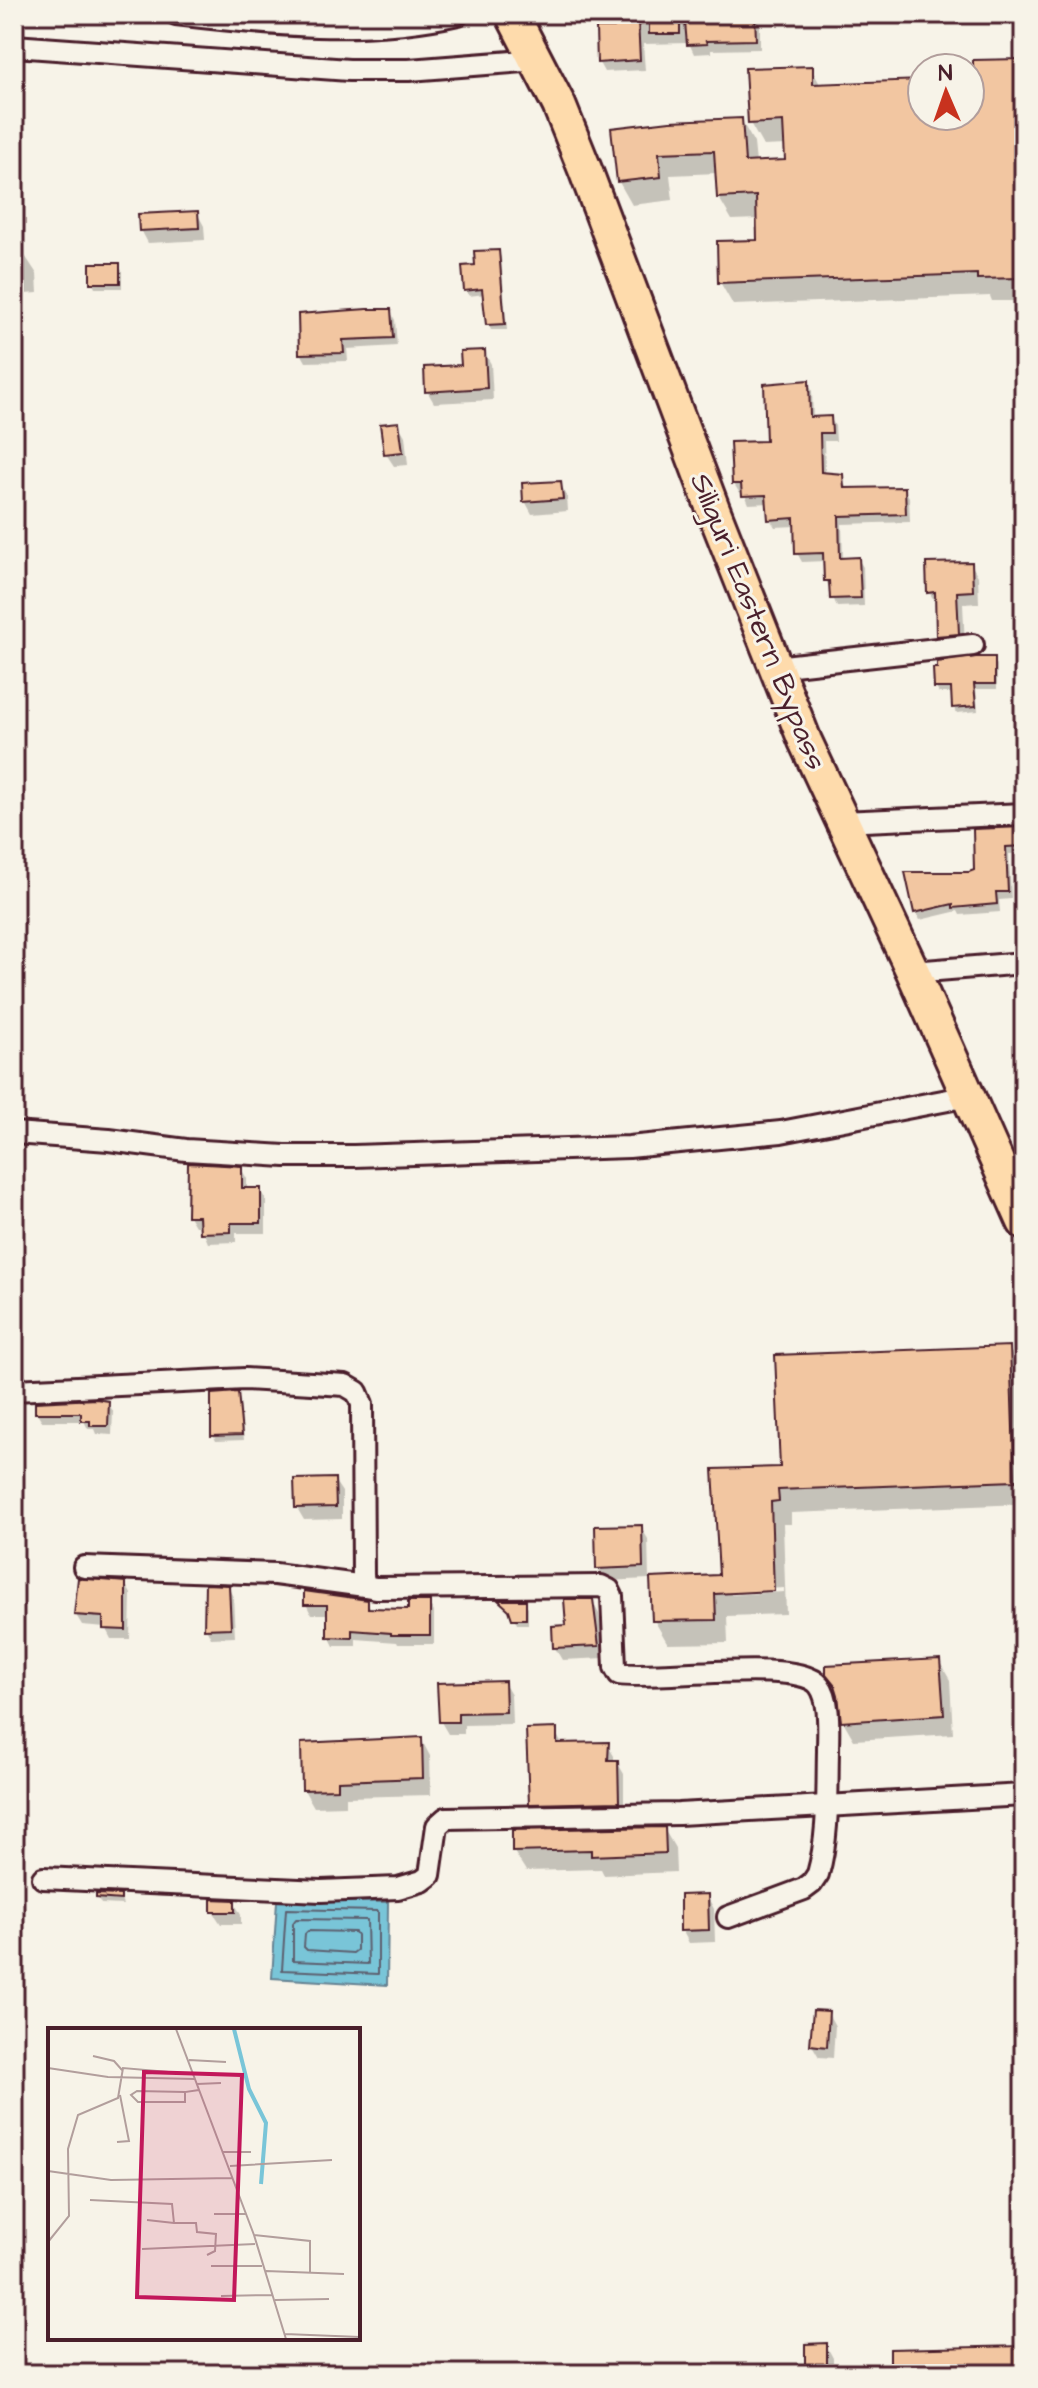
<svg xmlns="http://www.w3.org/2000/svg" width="1038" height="2388" font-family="'Architects Daughter',sans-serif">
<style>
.water{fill:#79c5d8;stroke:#668393;stroke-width:2}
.shadow{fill:#0003;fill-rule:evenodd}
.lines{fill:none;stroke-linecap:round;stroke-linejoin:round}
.shore{stroke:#5d6170;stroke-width:2}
.building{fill:#f2c6a1;stroke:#4a1f2b;stroke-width:2}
.minor-casing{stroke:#4a1f2b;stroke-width:26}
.primary-casing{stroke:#4a1f2b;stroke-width:38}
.minor{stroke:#f7f3e8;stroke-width:20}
.primary{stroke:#fedbac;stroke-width:32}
.labels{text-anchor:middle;stroke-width:6;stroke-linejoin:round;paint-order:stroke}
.street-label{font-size:30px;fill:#4a1f2b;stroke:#f7f3e8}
.inset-river{fill:none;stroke:#79c5d8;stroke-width:4}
.inset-road{fill:none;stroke:#b29e9c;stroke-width:2}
.view{fill:#c2185b;fill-opacity:0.15;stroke:#c2185b;stroke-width:4}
.inset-edge{fill:none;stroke:#4a1f2b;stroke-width:4}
</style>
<rect width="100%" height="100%" fill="#f7f3e8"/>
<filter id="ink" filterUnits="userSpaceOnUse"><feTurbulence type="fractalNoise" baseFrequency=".0125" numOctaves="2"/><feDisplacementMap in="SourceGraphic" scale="16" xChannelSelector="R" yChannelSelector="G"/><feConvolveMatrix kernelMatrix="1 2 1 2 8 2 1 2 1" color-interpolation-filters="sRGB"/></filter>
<g filter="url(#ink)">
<polygon class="water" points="277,1901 388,1902 387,1985 272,1978"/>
<g class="shadow">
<polygon points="597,14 682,14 685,24 733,21 754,16 760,26 760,49 711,50 711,53 694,54 689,43 643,44 645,70 604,72 599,63"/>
<polygon points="1019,61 1024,71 1024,301 992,301 990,296 733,305 720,282 759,242 758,219 732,220 719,198 718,173 670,175 673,200 632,205 619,182 613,129 741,120 754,143 756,163 787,162 786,145 763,146 750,123 811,68 821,86 922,82 922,116 970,116 970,81"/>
<polygon points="197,213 204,226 205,240 148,243 141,230"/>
<polygon points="14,239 37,274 38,293 25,294 27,323 14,324"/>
<polygon points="498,252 501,257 507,330 491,330 488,324 485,294 469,296 466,290 477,267"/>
<polygon points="119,265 122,271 122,288 95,288 92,282"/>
<polygon points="390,311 395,320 397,346 347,349 348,361 306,362 301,353"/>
<polygon points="484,352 491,364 493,400 434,403 427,391"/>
<polygon points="808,382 812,391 813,418 830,418 835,426 836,441 824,441 825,474 842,476 847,490 904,489 909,497 910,522 842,524 843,559 858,559 863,567 864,606 837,607 826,580 825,561 802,562 797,553 796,526 775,527 770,519 769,503 749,504 744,492 739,492 734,484 768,443"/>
<polygon points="398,424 405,436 408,465 394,466 386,454 383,426"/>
<polygon points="560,483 567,496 568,511 532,514 525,501"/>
<polygon points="971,564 978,576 979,603 963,604 965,646 945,648 938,635 937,605 929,592"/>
<polygon points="994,659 997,665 997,689 976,689 978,711 957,713 954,707 953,693 939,693 936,688"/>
<polygon points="1020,731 1024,731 1024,762 1022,759"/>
<polygon points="1013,798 1024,798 1024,809 1018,809"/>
<polygon points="1024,829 1024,853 1009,854 1011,899 999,900 1000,912 960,915 958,911 920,920 916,912 976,872"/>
<polygon points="241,1168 247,1179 247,1190 260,1190 266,1200 266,1233 236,1233 236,1242 208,1243 201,1226 195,1226 189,1216"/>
<path d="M1009 1348 1022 1371 1024 1504 791 1513V1524H783L786 1614 727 1616 728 1643 668 1644 654 1620 721 1577 782 1469ZM784 1588V1592L731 1595V1591Z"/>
<polygon points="237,1394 240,1400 244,1440 216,1441 213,1435"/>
<polygon points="108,1403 113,1411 112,1435 97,1434 95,1429 88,1429 84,1421 42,1421 37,1413"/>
<polygon points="334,1480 342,1492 342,1519 304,1520 297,1508"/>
<polygon points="641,1527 648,1539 649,1579 605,1581 598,1568"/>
<polygon points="125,1583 131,1594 130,1639 111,1639 105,1627 82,1625 76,1615"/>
<polygon points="228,1587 233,1597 235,1637 211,1638 206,1628"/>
<polygon points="592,1601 599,1614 605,1658 562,1660 555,1648"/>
<polygon points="367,1602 372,1610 410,1611 429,1603 434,1612 434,1644 398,1644 397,1642 356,1639 356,1646 334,1646 329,1636 329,1614 311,1614 306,1604"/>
<polygon points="501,1602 525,1602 528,1607 528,1624 517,1624 512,1613"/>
<polygon points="939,1661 950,1680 953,1734 854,1740 843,1721 838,1692 828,1673"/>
<polygon points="504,1683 511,1695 512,1724 464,1725 464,1734 448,1734 441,1722"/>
<polygon points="555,1730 562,1745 607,1744 614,1756 614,1762 617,1762 624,1774 624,1813 538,1815 531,1803"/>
<polygon points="421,1739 430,1756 431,1795 346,1797 346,1806 314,1807 304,1790"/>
<polygon points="664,1829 675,1848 676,1872 604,1875 601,1869 526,1871 514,1852"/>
<polygon points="707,1896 714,1909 715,1942 689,1943 682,1930"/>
<polygon points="120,1897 123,1905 101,1904 98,1898"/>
<polygon points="234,1902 241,1915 241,1924 221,1924 213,1912"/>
<polygon points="828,2013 835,2026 833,2058 819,2057 812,2045"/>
<polygon points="826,2345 833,2358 833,2374 807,2374"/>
</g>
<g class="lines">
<g class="shore">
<polygon points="286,1909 378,1911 378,1974 282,1970"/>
<polygon points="296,1919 367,1920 368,1964 293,1961 293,1923"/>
<polygon points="308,1931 355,1932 357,1935 357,1950 353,1953 307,1950 304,1947 305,1934"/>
</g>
</g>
<g class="building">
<rect x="649" y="14" width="31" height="20"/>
<polygon points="731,14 755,14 756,40 706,41 707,44 687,45 685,22 731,19"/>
<polygon points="638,20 640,60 597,63 596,28 614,28 614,22"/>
<polygon points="1020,59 1024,278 977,279 977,274 718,283 717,241 757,240 756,196 717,198 714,151 659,153 661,177 617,182 611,128 670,121 742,118 745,162 785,160 783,122 748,124 745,68 813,66 813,84 922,80 922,116 974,116 973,60"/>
<polygon points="198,211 199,228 139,231 138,214"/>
<polygon points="499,250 505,324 486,325 482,289 464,291 462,266 475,265 474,251"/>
<rect x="90" y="263" width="30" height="20"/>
<polygon points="367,309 391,309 393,338 343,340 344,353 299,354 298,314"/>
<polygon points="485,350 487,388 425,392 424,367 461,365 460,351"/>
<polygon points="809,380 810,417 831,416 832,433 820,433 821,472 843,474 844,488 905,487 906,514 839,516 840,558 859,557 861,598 830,599 829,581 824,581 823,553 795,554 794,518 768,520 766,495 742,496 741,484 732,484 730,442 766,441 764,384"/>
<polygon points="399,422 403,452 384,454 380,424"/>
<polygon points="561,481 563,499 523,502 522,483"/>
<polygon points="972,562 973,591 957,592 959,634 936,636 935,592 927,593 926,563"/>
<polygon points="976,657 995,657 995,684 974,684 976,706 952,708 951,688 934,688 933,668 937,668 937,662"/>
<polygon points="1024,827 1024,846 1006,847 1008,892 996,892 997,904 953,908 953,904 914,913 905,872 969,872 974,870 973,829"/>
<polygon points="188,1163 242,1166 242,1188 261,1188 261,1223 231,1223 231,1232 200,1233 199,1216 187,1216"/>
<polygon points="1010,1346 1015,1481 778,1490 779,1501 771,1502 774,1591 715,1594 716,1620 652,1621 650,1578 719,1575 713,1469 780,1467 775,1355"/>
<polygon points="238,1392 242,1435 211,1436 211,1394"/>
<polygon points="96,1399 109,1401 108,1426 90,1426 90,1421 81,1421 81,1413 35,1413 35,1402"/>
<polygon points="335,1478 336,1507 295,1508 294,1479"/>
<polygon points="642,1525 643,1567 596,1569 595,1526"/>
<polygon points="78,1578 126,1582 126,1630 103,1629 103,1617 74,1615"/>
<polygon points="205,1584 229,1585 231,1628 204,1629"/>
<polygon points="304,1591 368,1600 368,1608 408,1609 408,1601 430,1601 430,1635 391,1635 391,1633 352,1630 352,1638 327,1637 327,1605 304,1605"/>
<polygon points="564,1599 593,1599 599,1646 553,1648 552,1626 566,1625"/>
<polygon points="498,1600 526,1600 526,1619 512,1619 509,1610"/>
<polygon points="940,1659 944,1715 841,1722 838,1695 835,1685 826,1674 826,1665"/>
<polygon points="505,1681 506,1712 458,1713 458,1722 439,1722 437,1683"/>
<polygon points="557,1728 557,1743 609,1742 608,1760 618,1760 619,1802 529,1804 526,1729"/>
<polygon points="422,1737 423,1778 338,1781 338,1789 302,1790 301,1743"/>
<polygon points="665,1827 666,1853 591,1856 591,1850 512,1852 512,1830"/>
<polygon points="96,1894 121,1895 121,1900 96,1898"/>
<polygon points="708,1894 709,1930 680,1931 680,1895"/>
<polygon points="211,1899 235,1900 235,1912 211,1912"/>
<polygon points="813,2010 829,2011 827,2047 810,2045"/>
<polygon points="827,2343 827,2374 805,2374 805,2344"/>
<polygon points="1024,2346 1024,2374 890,2374 890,2349"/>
</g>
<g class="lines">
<defs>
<g id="minor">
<path d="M176 14C269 25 366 35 458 14"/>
<polyline points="14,46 349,70 409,70 537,60"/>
<polyline points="775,667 973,645"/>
<polyline points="841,822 1024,814"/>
<polyline points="913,972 1024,963"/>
<polyline points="14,1133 109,1140 186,1150 285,1156 354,1156 629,1147 781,1132 969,1096"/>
<path d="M14 1390 245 1379 345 1385 357 1392 362 1404 363 1576 365 1586 376 1588 601 1586 609 1590 612 1596 615 1667 619 1674C657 1680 798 1658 819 1685 831 1700 828 1733 828 1751 827 1792 829 1835 818 1874L812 1883 804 1889 728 1917"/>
<polyline points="84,1567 275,1574 365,1586"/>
<polyline points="43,1878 321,1891 398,1888 422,1881 430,1875 437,1826 446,1818 679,1814 1024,1795"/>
</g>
<polyline id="primary" points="512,14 559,105 586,172 713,509 805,741 913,972 1024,1222"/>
</defs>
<use href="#minor" class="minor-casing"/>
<use href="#primary" class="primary-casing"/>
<use href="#minor" class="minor"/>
<use href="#primary" class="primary"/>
</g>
</g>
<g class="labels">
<g class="street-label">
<text transform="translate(759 621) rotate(68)" y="10">Siliguri Eastern Bypass</text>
</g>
</g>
<g transform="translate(48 2028)">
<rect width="312" height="312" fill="#f7f3e8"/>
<path class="inset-river" d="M186 1 201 61 218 95 213 156"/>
<path class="inset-road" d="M128 1 206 207 238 311M45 28 66 33 74 42M141 32 178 34M0 40 60 49 147 51M149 56 173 55M137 64 89 63 83 67 90 74H137V64L151 62M69 114 81 113 72 67M175 124H203M182 138 284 132M0 143 63 152 184 150M42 172 124 176 126 195H148L149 204 168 206 167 223 159 227M166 186H198M99 192 126 195M206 207 262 213V244M0 214 21 188 20 121 30 87 70 70 75 40 144 46M94 221 207 216M163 238H214M218 243 296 246M173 268 225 267M227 272 281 271M237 306 312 309"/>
<path class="view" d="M96 44 194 47 186 272 89 269Z"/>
<rect width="312" height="312" class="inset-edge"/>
</g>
<rect width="1038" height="2388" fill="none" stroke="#f7f3e8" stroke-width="48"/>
<rect x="24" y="24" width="990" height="2340" fill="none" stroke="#4a1f2b" stroke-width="3" filter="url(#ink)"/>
<g transform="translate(946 92) rotate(358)"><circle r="38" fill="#f7f3e8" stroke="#b29e9c" stroke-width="2"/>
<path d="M0-6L14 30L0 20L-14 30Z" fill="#c8321e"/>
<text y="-12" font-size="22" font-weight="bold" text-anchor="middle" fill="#4a1f2b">N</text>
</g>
</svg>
